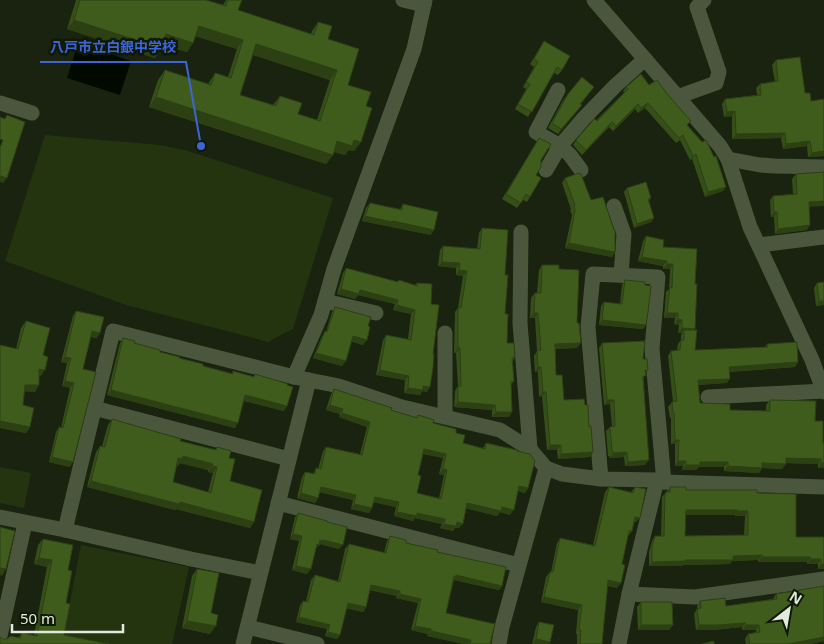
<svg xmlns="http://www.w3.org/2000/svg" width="824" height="644" font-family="'Noto Sans','Noto Sans JP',sans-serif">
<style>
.green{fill:#23340f}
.water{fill:#020a00}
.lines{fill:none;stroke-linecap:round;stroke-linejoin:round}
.minor{stroke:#4a573d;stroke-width:15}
.tertiary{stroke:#4a573d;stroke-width:15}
.wall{fill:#364f18;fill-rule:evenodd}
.shaded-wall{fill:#2c4014}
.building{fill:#3f5c1c;stroke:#2c4014;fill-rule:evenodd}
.leader{fill:none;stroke:#3b65d9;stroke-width:2}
.callout-dot{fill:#3b65d9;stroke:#101906;stroke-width:2}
.callout-label{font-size:14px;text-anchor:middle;font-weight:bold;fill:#3b65d9;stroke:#101906;stroke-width:5;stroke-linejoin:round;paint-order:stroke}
</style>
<rect width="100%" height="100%" fill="#19230f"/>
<g class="green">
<polygon points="45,135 160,145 188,151 333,198 293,329 268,342 126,305 5,261"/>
<polygon points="0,467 31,473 24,508 0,503"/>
<polygon points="81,545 189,567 172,644 90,644 63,638"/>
</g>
<polygon class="water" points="78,43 131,61 120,95 67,78"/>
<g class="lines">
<g class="minor">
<polyline points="403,0 424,5"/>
<polyline points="558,90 536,132 560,146 570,155 581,170"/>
<polyline points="677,97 716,83 719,72 697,7 704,0"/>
<polyline points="0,103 32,113"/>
<polyline points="728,159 760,165 775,166 824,167"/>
<polyline points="546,170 560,146 584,118 615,86 645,59"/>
<polyline points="614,206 624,234 621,275"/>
<polyline points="521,232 520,323 530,449"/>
<polyline points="759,245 824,237"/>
<polyline points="325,301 376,313"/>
<polyline points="294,377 321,315 334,269 414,49 425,0"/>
<polyline points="708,397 824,391"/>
<polyline points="94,408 289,459"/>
<polyline points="445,416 445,333"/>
<polyline points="601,479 588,327 593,274 658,277 652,349 664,482"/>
<polyline points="278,503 519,565"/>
<polyline points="0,517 65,530 191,559 260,573"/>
<polyline points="65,530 113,331 294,377 339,386 402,407 500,430 530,449 546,468 562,474 601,479 657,480 664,482 824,487"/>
<polyline points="629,594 695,597 824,579"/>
<polyline points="248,627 317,644"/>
<polyline points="0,636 25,523"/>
<polyline points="243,644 309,380"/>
<polyline points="499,644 502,627 546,468"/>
<polyline points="619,644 629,594 657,480"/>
</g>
<polyline class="tertiary" points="594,0 720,146 728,159 750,227 812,360 824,392"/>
</g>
<g class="wall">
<path d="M76 0H206L223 5 226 0H242L238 10 311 34 312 31 318 22 328 39 348 85 366 106 361 142 354 151 349 150 345 155 334 152 333 155 326 164 149 107 158 80 165 70 208 84 215 73 228 77 237 49 195 36 187 52 162 45 155 58 67 29ZM253 55 330 80 317 120 298 114 280 96 273 105 240 95Z"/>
<polygon points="544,41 562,70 558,75 554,73 528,117 515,109 526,89 523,87 534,67 530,64"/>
<polygon points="776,60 811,101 824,156 808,157 807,146 783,149 781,138 732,139 732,116 724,117 722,104 725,99 757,95 756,88 760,84 775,82 772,65"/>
<polygon points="649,85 688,126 726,187 723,191 705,197 692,159 690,160 680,140 676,143 645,108 638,113 635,109 613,131 609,127 582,155 573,145 576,140 624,93 623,91 626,87"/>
<polygon points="594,87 581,104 578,110 558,134 548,128 564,99 568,94"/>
<polygon points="539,138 541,160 536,175 530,197 527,202 523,200 517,208 502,199"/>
<polygon points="796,174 809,206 807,230 775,234 774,217 771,217 770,200 773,196 793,194 792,179"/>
<polygon points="565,178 591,200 615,252 612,257 565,248 572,215 570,210 571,209 562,183"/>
<polygon points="627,188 651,198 649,201 654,218 651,222 634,228 624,192"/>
<polygon points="370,203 400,209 403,204 431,235 362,221 366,208"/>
<polygon points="482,228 505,275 505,314 507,343 515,357 513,361 514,381 511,385 512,412 509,417 492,417 492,410 454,407 455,391 458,386 456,353 454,353 455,312 458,308 463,276 456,275 456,268 438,266 440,250 443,246 477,249 479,233"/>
<polygon points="646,236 663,247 695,284 694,330 695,350 765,347 767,344 798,362 795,367 730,372 727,383 698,385 700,403 730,410 766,411 766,405 770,400 815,421 823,443 824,443 824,468 818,468 818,464 786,463 786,464 782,469 762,468 759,473 724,471 724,467 699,467 696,470 682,470 683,466 675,466 675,444 671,444 671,418 670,418 668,407 672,402 673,402 668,356 671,351 677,350 678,344 681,340 681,335 682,333 678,333 679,325 674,324 675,318 664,318 666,292 669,289 670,269 663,269 663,266 638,261 643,241"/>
<polygon points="542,265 559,269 577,323 577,348 555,349 556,375 564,400 590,457 558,459 557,450 547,450 542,396 539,397 538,372 535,372 534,356 537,351 535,318 530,318 531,298 535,293 537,293 539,270"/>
<polygon points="346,268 397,282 399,280 415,285 417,283 431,304 427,392 422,391 420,395 404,393 405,380 376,375 383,340 386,335 408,339 411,314 393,310 395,304 358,295 355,299 337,294 343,273"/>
<polygon points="625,280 645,285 646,325 643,329 599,325 601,306 604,302 620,304 622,285"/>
<polygon points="824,282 824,305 816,306 814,288 817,283"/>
<polygon points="335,307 363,345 351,341 342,366 313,358 322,336 326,332 332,312"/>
<polygon points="76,311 97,338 91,337 83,369 70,467 49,462 56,432 59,427 61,428 70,388 62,386 67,363 61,362 73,316"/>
<polygon points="26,321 43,355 40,377 39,376 35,392 24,391 23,405 30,427 26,433 0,428 0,345 16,349 21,328"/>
<polygon points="123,338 160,352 203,366 232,374 233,371 253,377 255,374 284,411 244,401 235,428 107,395 120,343"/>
<polygon points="602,343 643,359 645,374 643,379 645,465 625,466 624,457 610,458 609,456 608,456 606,431 610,427 612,426 610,404 604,405 599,348"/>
<path d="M334 389 391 410 416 418 418 415 433 423 456 433 463 443 483 448 486 443 517 451 528 488 525 493 518 491 510 515 500 512 497 516 466 508 459 528H455L453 531 440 528 442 524 415 518 413 521 394 516 396 507 373 502 372 508 369 513 351 509 353 500 320 492 318 498 315 503 297 498 302 477 305 472 313 474 316 468 318 469 323 451 326 447 360 454 367 427 339 417 340 414 326 410 331 394ZM423 454 443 458 439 474 444 475 439 498 417 493 418 475Z"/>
<path d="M112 419 180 441 215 450 217 447 229 458 230 481 250 528 176 509 175 510 87 487 96 452 100 446H102L108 425ZM180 463 208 470V472L213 473 208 492 173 482 177 465 178 466Z"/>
<polygon points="609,487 631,492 635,487 636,522 634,522 632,531 628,536 617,588 608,586 602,644 577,644 577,634 576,634 578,610 541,602 546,577 550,572 551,572 557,543 560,538 593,545 605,492"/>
<path d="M670 487 686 490 757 493 796 537H824V569H818V564H807V562H758V560L732 561 730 564 683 565 682 566H649V552L652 541 655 536H661L662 497ZM685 515H735V516H745L744 535 685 536Z"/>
<polygon points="298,513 327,522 339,549 320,544 319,546 318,545 315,549 307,574 292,570 299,541 290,539 295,517"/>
<polygon points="390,536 406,543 437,552 502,586 499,590 454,580 446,613 490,644 464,644 427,636 428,634 411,630 418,603 396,598 397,596 370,590 366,607 363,612 346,608 340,635 337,639 325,636 327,629 296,622 300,605 303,601 306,601 311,580 315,575 338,581 345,549 349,544 384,553 387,541"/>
<polygon points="43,539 68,570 64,635 109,644 3,639 18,638 22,633 34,635 47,567 34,564 38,545"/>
<polygon points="197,569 211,613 210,634 182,628 192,576"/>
<polygon points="824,586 824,641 810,644 746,644 745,639 748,634 756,632 756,630 742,630 742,627 713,630 696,630 694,614 697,609 697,606 700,601 726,606 773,599 776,594"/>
<polygon points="641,602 673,625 669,630 638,630 637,607"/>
<polygon points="539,622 550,642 549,644 532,644 536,627"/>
</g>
<g class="shaded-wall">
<polygon points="74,20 161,48 155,58 67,29"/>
<polygon points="199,26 243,40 237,49 192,35"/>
<polygon points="166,34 193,43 187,52 159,44"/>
<polygon points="256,44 337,70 330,80 250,54"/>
<polygon points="156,97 333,155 326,164 149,107"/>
<polygon points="648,103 645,108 638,113 641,108"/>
<polygon points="638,104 635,109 613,131 616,126"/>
<polygon points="582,105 578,110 558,134 561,129"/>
<polygon points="735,111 732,116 724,117 727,112"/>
<polygon points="612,122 609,127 582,155 586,150"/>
<polygon points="785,133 781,138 732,139 736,134"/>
<polygon points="354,140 361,142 354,151 349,150 345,155 331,151 337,141"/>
<polygon points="810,141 807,146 783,149 786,144"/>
<polygon points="824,151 824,156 808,157 812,153"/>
<polygon points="696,154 692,159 690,160 693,156"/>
<polygon points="0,176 7,178 3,183 0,182"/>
<polygon points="726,187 723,191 705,197 708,192"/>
<polygon points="824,201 824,206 806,207 809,202"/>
<polygon points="774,212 777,212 774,217 771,217"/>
<polygon points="365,216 393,221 434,230 431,235 362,221"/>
<polygon points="654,218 651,222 634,228 637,224"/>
<polygon points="810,225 807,230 775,234 778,229"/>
<polygon points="569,243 615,252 612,257 565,248"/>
<polygon points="642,257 667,261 663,266 638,261"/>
<polygon points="442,262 460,263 456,268 438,266"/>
<polygon points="667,264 673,264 670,269 663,269"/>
<polygon points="459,270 467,271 463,276 456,275"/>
<polygon points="341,289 360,290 398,300 395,304 358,295 355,299 337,294"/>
<polygon points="819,301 824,301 824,305 816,306"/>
<polygon points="397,305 415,310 411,314 393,310"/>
<polygon points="534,313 538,313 535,318 530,318"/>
<polygon points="667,313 678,313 675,318 664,318"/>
<polygon points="678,319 682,320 679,325 674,324"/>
<polygon points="602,320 646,325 643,329 599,325"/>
<polygon points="682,328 695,329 691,334 684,330 682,333 678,333"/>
<polygon points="92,331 100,333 97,338 89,336"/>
<polygon points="353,336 367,340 363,345 349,341"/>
<polygon points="581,343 577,348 551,349 555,344"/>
<polygon points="458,348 460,348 456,353 454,353"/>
<polygon points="316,353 346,361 342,366 313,358"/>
<polygon points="65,357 71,358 67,363 61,362"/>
<polygon points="798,362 795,367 726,372 729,367"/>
<polygon points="538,367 541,367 538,372 535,372"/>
<polygon points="39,369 45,370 40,377 35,375"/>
<polygon points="380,370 409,376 405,380 376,375"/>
<polygon points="730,379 727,383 694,385 698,380"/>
<polygon points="65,381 74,383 70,388 62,386"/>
<polygon points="25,385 39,385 35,392 21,391"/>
<polygon points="423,386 430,387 427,392 422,391 420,395 404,393 408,388"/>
<polygon points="111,390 238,423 235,428 107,395"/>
<polygon points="543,392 546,392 542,396 539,397"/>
<polygon points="245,395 287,406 284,411 242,400"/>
<polygon points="607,400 614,400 610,404 604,405"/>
<polygon points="458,402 495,405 492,410 454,407"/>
<polygon points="330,405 343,409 340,414 326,410"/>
<polygon points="496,412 512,412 509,417 492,417"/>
<polygon points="342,413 370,422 367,427 339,417"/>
<polygon points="0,421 30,427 26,433 0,428"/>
<polygon points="675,440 679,440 675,444 671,444"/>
<polygon points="550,445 561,445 557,450 547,450"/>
<polygon points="424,449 446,454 443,458 421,453"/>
<polygon points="593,452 590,457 558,459 561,454"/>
<polygon points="627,452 624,457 610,458 613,453"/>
<polygon points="183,456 213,464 208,470 180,463 178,466 174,464 178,458"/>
<polygon points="52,457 73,462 70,467 49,462"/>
<polygon points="786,458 821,459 818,464 782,463"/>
<polygon points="649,460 645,465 625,466 628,462"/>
<polygon points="678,461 686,461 683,466 675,466"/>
<polygon points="700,462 728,462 724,467 699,467 696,470 682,470 686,465"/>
<polygon points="762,463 786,464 782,469 762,468 759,473 724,471 728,466"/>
<polygon points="821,463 824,463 824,468 818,468"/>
<polygon points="212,466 217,467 213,473 208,472"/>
<polygon points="443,469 447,470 444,475 439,474"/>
<polygon points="91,481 180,502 254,522 250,528 176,509 175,510 87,487"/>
<polygon points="519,486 528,488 525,493 516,490"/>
<polygon points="321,487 356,495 353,500 318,492"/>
<polygon points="301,493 318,498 315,503 297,498"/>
<polygon points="375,497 399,502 396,507 371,502"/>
<polygon points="467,503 502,507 514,510 510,515 500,512 497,516 464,508"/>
<polygon points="354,504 372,508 369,513 351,509"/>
<polygon points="686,510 738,510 735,515 682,515"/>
<polygon points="738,511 748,511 745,516 735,516"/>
<polygon points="397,512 417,513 445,519 442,524 415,518 413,521 394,516"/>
<polygon points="635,517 640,518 636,522 632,522"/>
<polygon points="457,522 463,524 459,528 455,528 453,531 440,528 444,524"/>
<polygon points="293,534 302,536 299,541 290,539"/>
<polygon points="320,540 323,540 343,545 339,549 320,544 319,546 318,545 316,549 313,548"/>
<polygon points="762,555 758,560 732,561 730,564 683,565 682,566 649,566 652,562 685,560 733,556"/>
<polygon points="762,557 810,557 807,562 758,562"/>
<polygon points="39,558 52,560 47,567 34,564"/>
<polygon points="810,559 821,559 818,564 807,564"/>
<polygon points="821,564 824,564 824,569 818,569"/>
<polygon points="296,566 311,569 307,574 292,570"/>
<polygon points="0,568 6,569 2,576 0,575"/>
<polygon points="456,575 502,586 499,590 453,580"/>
<polygon points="608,580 621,583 617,588 605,585"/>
<polygon points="371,585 400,591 397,596 368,590"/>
<polygon points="400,594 421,599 418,603 396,598"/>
<polygon points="544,597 582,605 578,610 541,602"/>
<polygon points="348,603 366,607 363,612 344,608"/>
<polygon points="299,617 330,625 327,629 296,622"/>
<polygon points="187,621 216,626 210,634 182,628"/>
<polygon points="745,623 742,627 713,630 696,630 699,625"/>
<polygon points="641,625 673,625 669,630 638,630"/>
<polygon points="746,625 759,625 756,630 742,630"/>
<polygon points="415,626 431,629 428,634 411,630"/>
<polygon points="431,631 471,640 468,644 464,644 427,636"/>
<polygon points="328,632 340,635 337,639 325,636"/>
<polygon points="824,637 824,641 810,644 788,644"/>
<polygon points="536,639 550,642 549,644 532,644"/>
</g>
<g class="building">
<path d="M80 0H206L226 6 228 0H242L238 10 314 35 318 22 332 26 328 39 359 49 348 85 371 92 366 106 372 108 361 142 354 140 352 146 337 141 333 155 156 97 165 70 211 85 215 73 231 78 243 40 199 26 193 43 166 34 161 48 74 20ZM256 44 337 70 320 121 298 114 302 103 280 96 276 106 240 95Z"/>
<polygon points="544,41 570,56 562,70 557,67 532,112 518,104 530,84 526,82 538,62 534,59"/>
<polygon points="800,57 805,93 810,93 811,101 824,99 824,151 812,153 810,141 786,144 785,133 736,134 735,111 727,112 725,99 761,95 760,84 778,81 776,60"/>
<polygon points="641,74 649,85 657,80 668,95 691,121 687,125 702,142 706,140 714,157 716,156 726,187 708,192 696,154 693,156 683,135 679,138 648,103 641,108 638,104 616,126 612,122 586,150 576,140 594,119 595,119 597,121 628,89 626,87"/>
<polygon points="582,77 594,87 580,104 582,105 561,129 552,123 568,94"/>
<polygon points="7,115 25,122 7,178 0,176 0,147 3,140 0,139 0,117 5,119"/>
<polygon points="539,138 551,144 541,160 541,167 536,175 541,178 530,197 526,194 521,203 506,194"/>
<polygon points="824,172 824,201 809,202 810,225 778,229 777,212 774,212 773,196 797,194 796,174"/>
<polygon points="579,173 581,174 591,200 603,197 614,230 615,230 615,252 569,243 575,210 574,205 575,205 565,178"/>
<polygon points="646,182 651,198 648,199 654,218 637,224 627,188"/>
<polygon points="370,203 402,210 403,204 438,212 434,230 393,221 392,222 365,216"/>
<polygon points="482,228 508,230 505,275 508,275 505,314 508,314 507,343 514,343 515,357 512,358 514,381 511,382 512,412 496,412 495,405 458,402 458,386 461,386 460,348 458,348 458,307 461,308 467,271 459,270 460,263 442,262 443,246 480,249"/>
<polygon points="646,236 664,240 663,247 697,249 695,284 697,284 695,329 682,328 682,320 678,319 678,313 667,313 670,287 672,288 673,264 667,264 667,261 642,257"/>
<polygon points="542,265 559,265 559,269 579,270 577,323 579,323 581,343 555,344 556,375 562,375 564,400 584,399 585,405 588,405 589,427 591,426 593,452 561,454 561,445 550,445 546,392 543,392 541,367 538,367 537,351 541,350 538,313 534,313 535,293 541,293"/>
<polygon points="346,268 398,282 399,280 417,286 417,283 432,284 431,304 439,305 433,354 434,354 433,368 430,387 423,386 423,390 408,388 409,376 380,370 386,335 411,340 415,310 397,305 398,300 360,290 359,294 341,289"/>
<polygon points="625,280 645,282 645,285 651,286 648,312 646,325 602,320 604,302 622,304"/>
<polygon points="824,282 824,301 819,301 817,283"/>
<polygon points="335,307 371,317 368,326 370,327 367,340 353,336 346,361 316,353 325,331 327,332"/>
<polygon points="76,311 104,317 100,333 92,331 83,369 96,372 73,462 52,457 59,427 63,428 74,383 65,381 71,358 65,357"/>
<polygon points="26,321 50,328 43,355 48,357 45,370 39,369 39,385 25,385 23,405 34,408 30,427 0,421 0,345 18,349"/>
<polygon points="684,330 697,330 695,350 768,347 767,344 797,342 798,362 729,367 730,379 698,380 700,403 730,404 730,410 770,411 770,400 816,401 815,421 823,421 823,443 824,443 824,463 821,463 821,459 786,458 786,464 762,463 762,468 728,466 728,462 700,462 700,465 686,465 686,461 678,461 679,440 675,440 674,413 673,413 672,402 677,401 671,351 680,350 681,340 684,340"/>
<polygon points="123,338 135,341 134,343 160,350 160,352 180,357 179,358 203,364 203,366 233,374 233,371 254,377 255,374 288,384 287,385 293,387 287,406 245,395 238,423 111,390"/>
<polygon points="645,341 643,359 647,359 648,370 645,370 646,376 643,376 649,460 628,462 627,452 613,453 613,451 612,451 610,427 615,426 614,400 607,400 602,343"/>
<path d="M334 389 392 408 391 410 417 418 418 415 434 420 433 423 456 429V433L465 435 463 443 485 449 486 443 517 450V451L530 454 535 461 528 488 519 486 514 510 502 507 501 511 467 503 463 524 457 522 456 526 444 524 445 519 417 513V516L397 512 399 502 375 497 372 508 354 504 356 495 321 487 318 498 301 493 305 472 315 474 316 468 321 469 326 447 362 455 370 422 342 413 343 409 330 405ZM424 449 446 454 443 469 447 470 441 499 417 493 421 476 418 475Z"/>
<path d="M112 419 181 439 180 441 216 450 217 447 231 451 229 458 235 459 230 481 262 490 254 522 180 502 179 504 91 481 100 446 105 447ZM183 456 213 464 212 466 217 467 211 493 173 482 178 458 182 459Z"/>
<polygon points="609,487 633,493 635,487 646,489 640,518 635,517 632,531 629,531 622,564 625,565 621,583 608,580 602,644 580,644 581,630 579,629 582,605 544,597 550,572 553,572 560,538 595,546"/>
<path d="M670 487H686V490H757V493L796 494V537H824V564H821V559H810V557H762V555L733 556V560H685V561L652 562V547L655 536H664L665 495 666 492H670ZM686 510H738V511H748V535L685 536Z"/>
<polygon points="298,513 327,521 327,522 347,527 343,545 323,540 322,541 320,540 319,545 317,544 311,569 296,566 302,536 293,534"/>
<polygon points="0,527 15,531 6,569 0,568"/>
<polygon points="390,536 406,540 406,543 438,550 437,552 506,567 502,586 456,575 456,577 454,576 446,613 495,624 490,644 470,644 471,640 431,631 431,629 415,626 421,599 400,594 400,591 371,585 366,607 348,603 340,635 328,632 330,625 299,617 303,601 308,602 315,575 340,582 349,544 386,553"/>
<polygon points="43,539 73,545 68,570 72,571 66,603 70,604 64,635 109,644 0,644 0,637 3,639 7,639 11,636 20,638 22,633 37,636 52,560 39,558"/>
<polygon points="197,569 219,573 211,613 218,615 216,626 187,621"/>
<polygon points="824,586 824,637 788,644 750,644 748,634 760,632 759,625 746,625 745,623 717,625 699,625 697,609 701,608 700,601 725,598 726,606 777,599 776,594"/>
<polygon points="641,602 672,602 673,625 641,625"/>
<polygon points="539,622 554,625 550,642 536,639"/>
<polygon points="714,641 714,644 701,644"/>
</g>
<path class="leader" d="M201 146L186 62H40"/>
<circle class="callout-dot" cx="201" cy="146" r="5"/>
<g class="callout-label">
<text x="113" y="52">八戸市立白銀中学校</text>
</g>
<g transform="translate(789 609) rotate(31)" stroke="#101906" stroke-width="4" paint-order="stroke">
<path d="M0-4L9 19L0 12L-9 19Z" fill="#e3eadd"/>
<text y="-8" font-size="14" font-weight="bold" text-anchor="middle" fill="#e3eadd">N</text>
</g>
<path d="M12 624v8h111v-8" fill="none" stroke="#e3eadd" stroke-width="2.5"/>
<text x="20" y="624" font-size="15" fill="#e3eadd" stroke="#101906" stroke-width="4" paint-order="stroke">50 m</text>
</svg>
